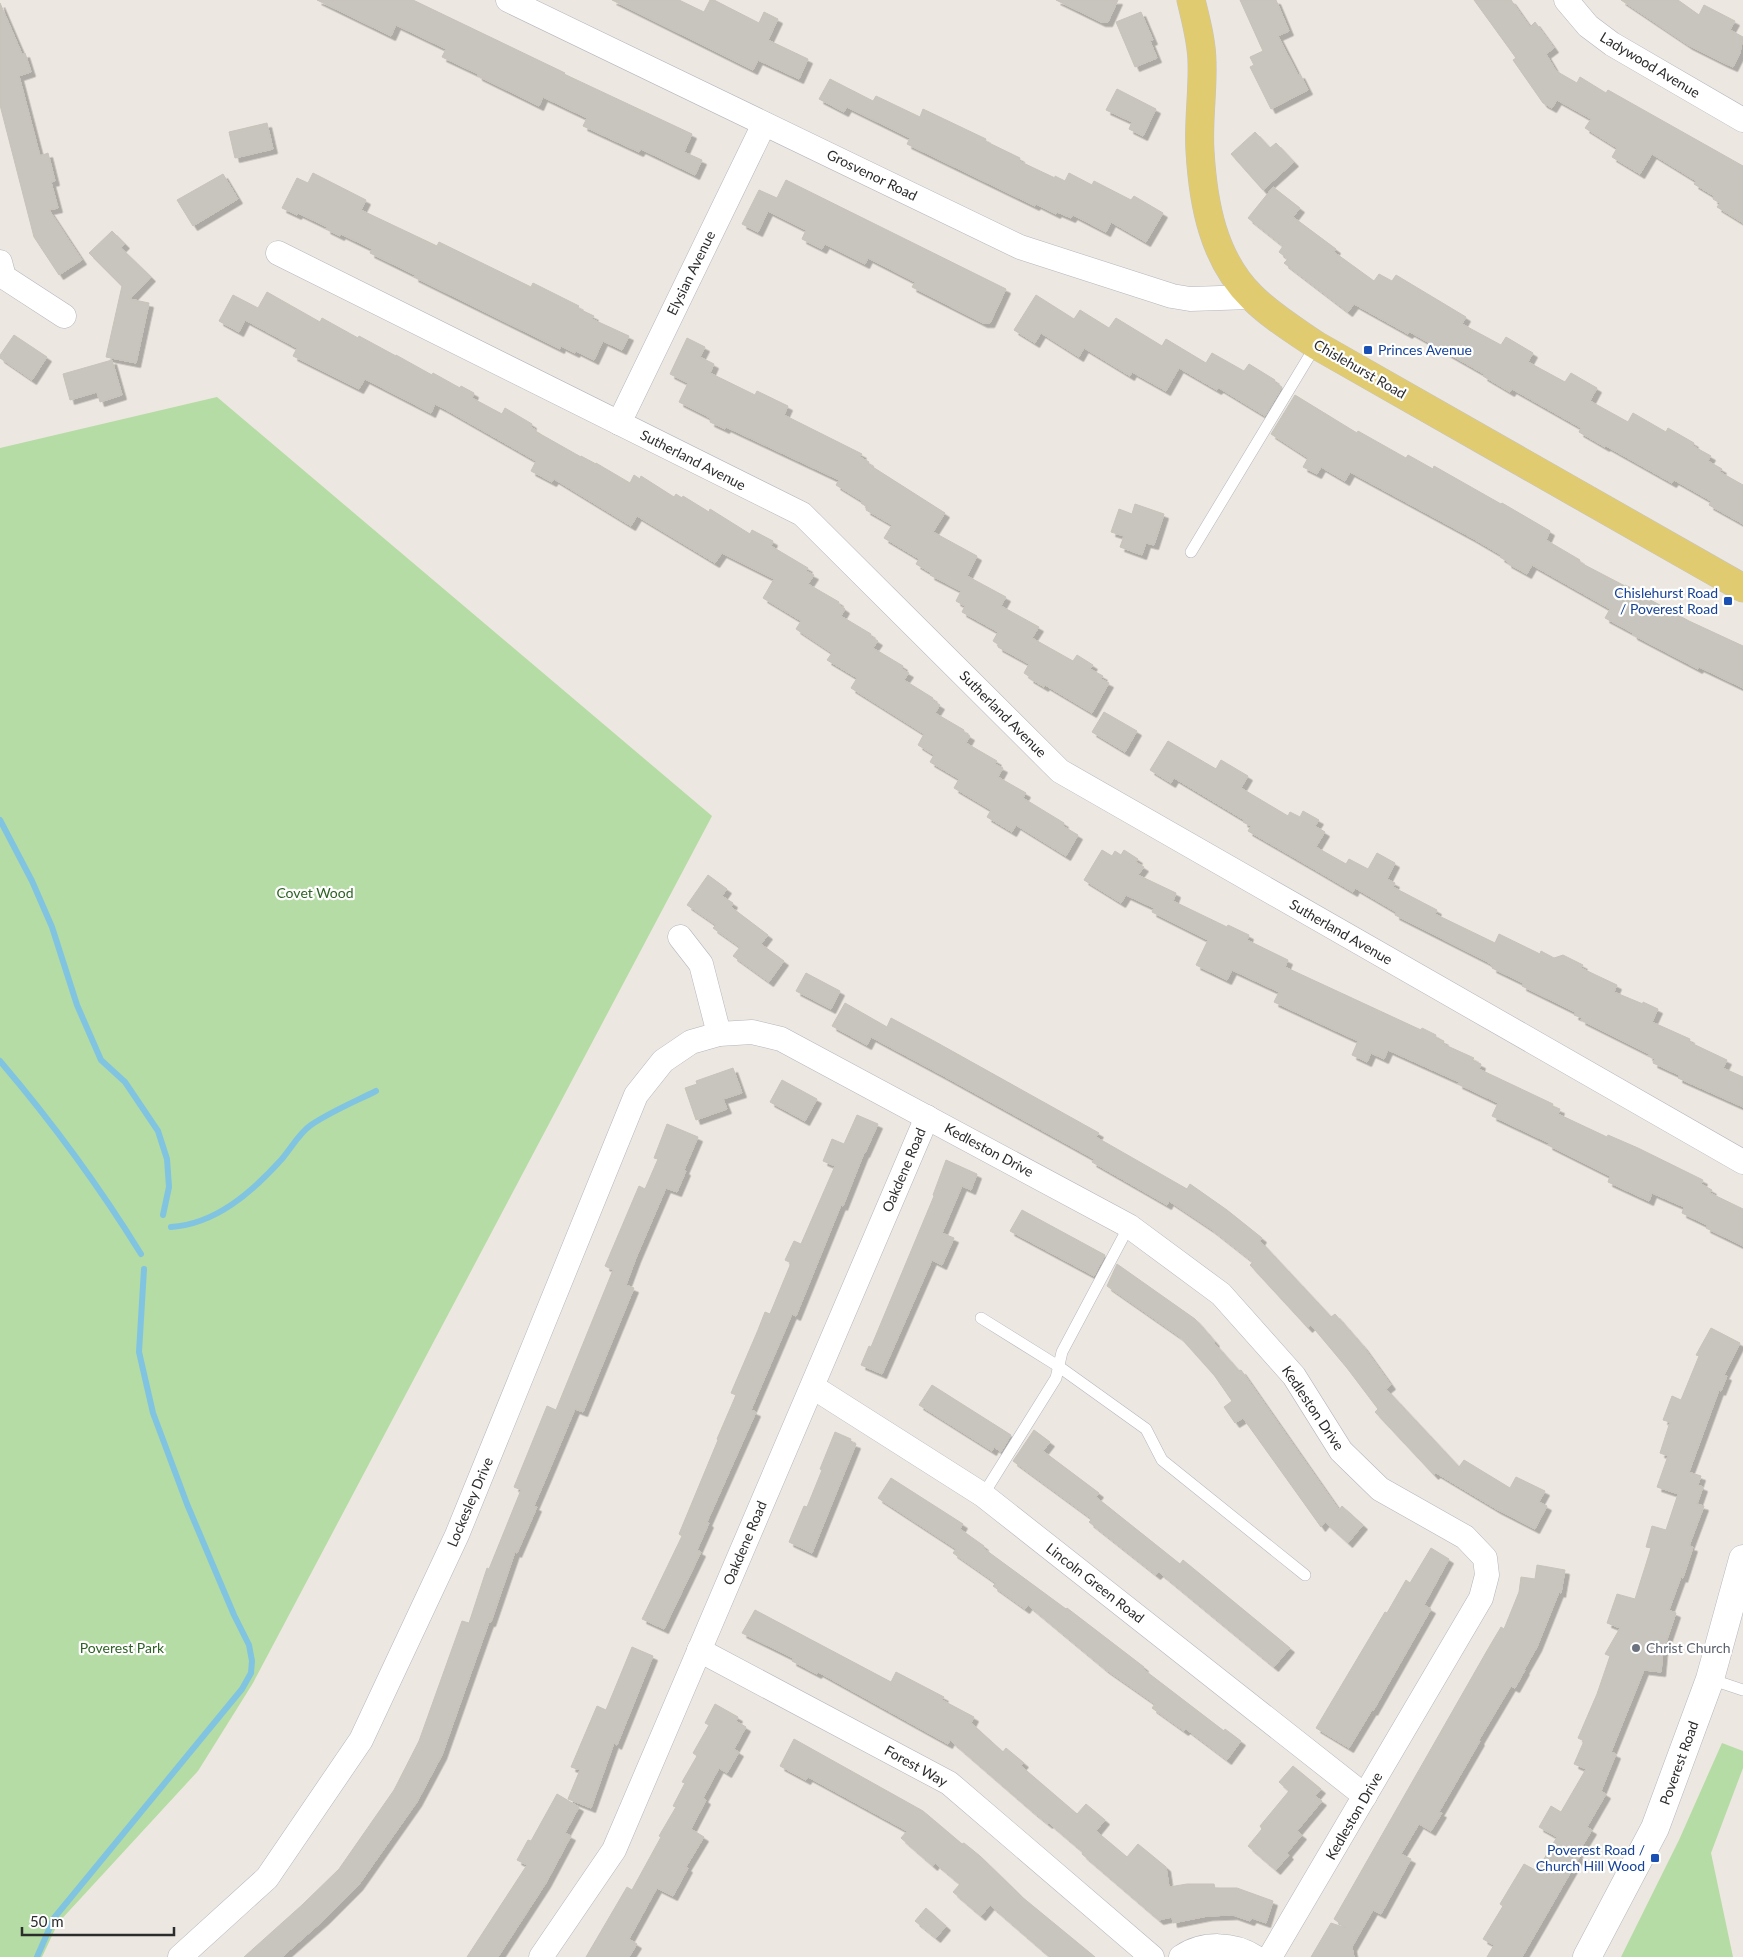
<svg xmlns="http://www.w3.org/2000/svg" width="1743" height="1957" font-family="Lato,sans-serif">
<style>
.green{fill:#b5dca4}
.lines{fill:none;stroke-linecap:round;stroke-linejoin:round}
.stream{stroke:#80c4e1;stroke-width:6}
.building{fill:#c8c5be;stroke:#c7c3ba;filter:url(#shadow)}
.lane-casing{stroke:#b4b6be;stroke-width:12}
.street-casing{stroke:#b4b6be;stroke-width:25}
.secondary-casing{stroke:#b4b6be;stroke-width:29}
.primary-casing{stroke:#c4c4c4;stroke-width:29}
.lane{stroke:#fff;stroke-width:11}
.street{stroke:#fff;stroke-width:24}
.secondary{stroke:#fff;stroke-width:28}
.primary{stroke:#e1cb71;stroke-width:28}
.transit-dot{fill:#1a4fb4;stroke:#fff;stroke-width:2}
.worship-dot{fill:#6b7280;stroke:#fff;stroke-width:2}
.labels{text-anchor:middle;stroke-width:4.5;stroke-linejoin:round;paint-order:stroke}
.street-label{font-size:14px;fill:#2c2c2c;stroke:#fff}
.transit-label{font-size:14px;fill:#164399;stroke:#fff;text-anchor:end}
.park-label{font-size:14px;fill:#2e6224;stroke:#fff}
.worship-label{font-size:14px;fill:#5b616d;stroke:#fff;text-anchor:start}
</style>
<defs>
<filter id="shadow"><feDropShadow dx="4.5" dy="4.5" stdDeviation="0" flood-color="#0004"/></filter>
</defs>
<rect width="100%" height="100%" fill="#ece7e0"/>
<g class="green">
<polygon points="217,397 712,816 253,1683 198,1771 58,1923 42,1957 0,1957 0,448"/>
<polygon points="1722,1743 1743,1751 1743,1768 1711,1853 1733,1957 1621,1957 1679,1840"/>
</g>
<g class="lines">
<g class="stream">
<polyline points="0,820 32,881 52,927 77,1005 101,1060 125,1082 158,1131 167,1159 169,1187 163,1215"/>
<path d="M0 1061C52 1122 99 1186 141 1254"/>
<path d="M171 1227C216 1224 252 1192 281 1160 290 1150 299 1133 311 1125 330 1112 354 1102 376 1091"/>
<polyline points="37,1957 54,1918 242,1689 251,1673 252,1661 249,1645 234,1615 187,1504 153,1413 139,1352 144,1269"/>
</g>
</g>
<g class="building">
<polygon points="317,0 413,0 565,73 564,74 692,134 684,152 702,160 695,175 641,149 639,152 583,126 587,118 543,97 539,106 478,76 478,74 442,57 446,49 396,25 391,36"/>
<polygon points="612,0 679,0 704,12 710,0 714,0 759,23 764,12 778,19 768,40 808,59 799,79 758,60 753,70"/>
<polygon points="1056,0 1118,0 1108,22 1101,22"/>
<polygon points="1240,0 1276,0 1289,31 1278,36 1298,75 1300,74 1308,90 1271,109 1250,67 1254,65 1250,57 1263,51"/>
<polygon points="1474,0 1511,0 1530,27 1535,22 1554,48 1546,54 1556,71 1577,83 1580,77 1606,93 1608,90 1743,166 1743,223 1717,207 1720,203 1713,199 1714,196 1694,184 1696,181 1652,154 1640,174 1612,157 1617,148 1585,128 1591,119 1557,100 1552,108 1543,103 1513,60 1516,58"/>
<polygon points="1621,0 1678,0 1699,15 1704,5 1735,21 1730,30 1743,37 1740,53 1733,67 1724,63 1688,45"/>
<polygon points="0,3 22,54 25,53 31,72 19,76 40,156 48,153 55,181 51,182 58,208 49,210 82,260 59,275 34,237 0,105"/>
<polygon points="1141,12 1153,40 1150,41 1157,58 1135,67 1116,22"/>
<polygon points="830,79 873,101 876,96 920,117 923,109 986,139 985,141 1020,158 1019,161 1055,178 1055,176 1065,181 1069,173 1092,185 1094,181 1131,200 1134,196 1163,213 1146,242 1111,222 1106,232 1073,215 1071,218 1057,212 1056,214 1036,204 1035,206 907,144 910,138 847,107 844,112 819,99"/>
<polygon points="1117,89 1156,109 1143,136 1129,129 1132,122 1106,110"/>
<polygon points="267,123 273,149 235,158 229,132"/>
<polygon points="1255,132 1270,148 1276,143 1294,162 1263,190 1231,154"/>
<polygon points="313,173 366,200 361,210 437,246 439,242 531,287 533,283 579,306 577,308 594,316 592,319 629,336 622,350 603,341 594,360 576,351 575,353 561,346 560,349 414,277 415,275 370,253 372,249 341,234 340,236 326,229 327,227 298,213 297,215 282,208 297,178 308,183"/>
<polygon points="223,174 238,199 193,226 177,200"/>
<polygon points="786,180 1006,289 990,323 983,323 912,287 915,282 868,258 865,264 825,244 822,249 802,239 806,230 768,211 758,232 742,224 759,190 777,198"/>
<polygon points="1273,187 1300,208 1293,217 1336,249 1334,252 1374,281 1379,274 1392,281 1396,275 1466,317 1462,324 1501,345 1506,337 1533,353 1528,362 1565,382 1571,373 1597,388 1590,401 1628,422 1633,413 1666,432 1668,428 1694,443 1693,446 1711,456 1708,461 1722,469 1720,472 1743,485 1743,524 1709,505 1711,501 1674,480 1672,483 1606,446 1605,447 1579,432 1581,428 1512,389 1510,392 1483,376 1484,374 1410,332 1408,334 1354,304 1348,312 1284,263 1288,259 1279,252 1283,246 1248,218"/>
<polygon points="112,231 125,244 121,248 151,277 130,299 149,303 136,363 106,357 122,286 89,253"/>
<polygon points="267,292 320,322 322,318 358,338 359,336 396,356 396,355 432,375 433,373 460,388 461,386 474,393 472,398 502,414 505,408 532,424 531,427 536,430 535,431 581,457 581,456 596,464 596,463 630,483 634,475 640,479 641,476 674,497 676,494 682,498 683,496 709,512 710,509 750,534 752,530 773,541 771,546 808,568 806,571 814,575 808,584 839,602 838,604 845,609 841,616 871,634 870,636 878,641 873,648 903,666 902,669 909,673 904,680 933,698 932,700 940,705 935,713 964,730 963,732 970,736 966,743 997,761 995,764 1003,768 998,777 1026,793 1023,798 1064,823 1063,826 1078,835 1066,856 1016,825 1012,832 987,817 991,810 954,788 959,779 930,762 934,755 918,745 924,734 851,688 857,678 827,660 832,653 796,629 801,621 763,598 774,579 722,553 715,563 637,516 631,526 554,479 552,482 531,471 536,461 443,408 435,404 431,413 365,379 359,389 293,356 297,348 245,320 239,332 219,321 233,295 258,308"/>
<polygon points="1036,295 1074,319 1080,310 1109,328 1116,318 1162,346 1166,339 1206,363 1212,353 1244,371 1249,364 1275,380 1274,382 1282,387 1265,416 1219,388 1217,390 1179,368 1166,391 1132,372 1130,376 1084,348 1079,357 1041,333 1035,343 1014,330"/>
<polygon points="14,335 47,357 32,380 0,358 0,355"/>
<polygon points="687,338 705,347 700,357 714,364 710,373 755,395 757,391 788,406 784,415 862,454 860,457 869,462 868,464 945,513 933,532 977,556 967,576 1006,597 1001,606 1039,627 1032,638 1073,661 1077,655 1093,665 1090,669 1103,676 1101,679 1109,683 1092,713 1045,685 1044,687 1029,678 1030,677 1024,673 1029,664 998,647 999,645 993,641 998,632 962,612 965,606 956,601 961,591 930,575 931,573 916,564 919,559 884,538 892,525 866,510 867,507 861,503 862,501 836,485 839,480 726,427 725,429 710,422 711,419 705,415 679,402 688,383 670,374"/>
<polygon points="112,360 122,395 100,402 97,392 70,400 63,374"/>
<polygon points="1295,395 1357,433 1358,431 1406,458 1408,455 1433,469 1434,466 1501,504 1502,503 1550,531 1546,540 1580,560 1579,562 1625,586 1625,585 1648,596 1647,598 1689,621 1743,646 1743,688 1699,667 1698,669 1633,635 1633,633 1605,618 1610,609 1532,565 1527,574 1507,563 1508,562 1500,557 1501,555 1472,538 1350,472 1345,481 1321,467 1317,474 1303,467 1308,458 1271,434"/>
<polygon points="1135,504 1164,514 1154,545 1146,543 1142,555 1120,547 1124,536 1111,532 1119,509 1132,514"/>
<polygon points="1104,712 1137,731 1125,752 1092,732"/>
<polygon points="1168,741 1216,769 1221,760 1248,776 1241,788 1288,816 1290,812 1300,817 1303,811 1319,820 1315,826 1325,832 1316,847 1346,864 1349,859 1368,869 1377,853 1395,863 1387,879 1395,883 1393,887 1437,910 1435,914 1495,943 1499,934 1540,954 1541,951 1554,958 1563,955 1583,965 1581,968 1617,985 1614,992 1643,1004 1643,1002 1658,1009 1652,1022 1690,1039 1689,1042 1727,1060 1723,1068 1743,1077 1743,1107 1678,1078 1679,1075 1653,1063 1655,1059 1648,1056 1649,1054 1581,1020 1582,1018 1574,1015 1575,1012 1522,986 1523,983 1492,968 1493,966 1486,961 1395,915 1396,912 1355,888 1353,892 1312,868 1248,831 1251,826 1243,822 1244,820 1174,778 1171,783 1150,770"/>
<polygon points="1102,850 1112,856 1115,851 1121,855 1124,850 1138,859 1136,862 1144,867 1138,875 1176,893 1173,901 1227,927 1228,925 1249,935 1247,940 1288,960 1285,967 1421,1030 1422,1028 1436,1035 1435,1037 1444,1041 1443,1044 1474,1058 1472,1060 1481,1064 1479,1069 1553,1104 1552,1106 1560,1109 1558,1114 1607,1137 1608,1135 1638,1148 1703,1180 1701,1184 1712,1190 1710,1193 1743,1209 1743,1246 1706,1228 1707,1225 1682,1213 1684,1207 1652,1193 1649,1201 1608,1182 1610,1176 1548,1145 1549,1143 1492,1116 1498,1103 1458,1084 1459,1082 1388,1050 1384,1059 1371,1053 1367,1062 1352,1055 1358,1041 1274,1002 1279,992 1232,970 1227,980 1196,965 1208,940 1152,912 1154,908 1126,895 1121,903 1084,880"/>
<polygon points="708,875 727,889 722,896 733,903 731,907 768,935 761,944 784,961 769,982 733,956 740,947 713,928 716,925 687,905"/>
<polygon points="806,973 840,991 831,1009 796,991"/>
<polygon points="845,1003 887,1027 891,1018 934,1041 1099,1133 1096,1137 1187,1189 1190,1184 1227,1210 1262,1238 1260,1241 1331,1317 1335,1314 1363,1346 1391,1385 1386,1389 1459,1467 1464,1460 1510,1488 1516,1477 1545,1491 1539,1502 1547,1506 1535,1529 1496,1509 1436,1473 1434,1475 1375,1412 1378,1409 1347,1368 1311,1325 1308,1328 1250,1265 1253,1262 1211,1229 1169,1201 1167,1205 1092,1162 1094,1159 940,1074 871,1037 867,1045 832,1026"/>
<polygon points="733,1068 742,1093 723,1099 727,1109 696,1120 685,1088 697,1084 696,1081"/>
<polygon points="782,1080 817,1099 805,1121 770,1102"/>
<polygon points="857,1115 878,1124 865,1153 864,1153 843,1206 841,1205 796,1316 792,1314 751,1410 756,1412 707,1522 709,1523 697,1550 701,1552 664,1629 642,1619 682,1536 679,1534 718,1440 717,1439 736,1395 731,1393 758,1330 765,1312 770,1314 791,1263 785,1260 794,1241 801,1244 835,1166 823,1161 832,1139 844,1144"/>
<polygon points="667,1124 698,1137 684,1170 686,1171 677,1192 666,1188 636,1258 626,1285 634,1288 583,1412 575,1409 546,1478 534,1506 537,1507 517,1553 515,1552 491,1622 489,1622 442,1755 417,1802 358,1886 325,1919 282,1957 244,1957 302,1905 339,1869 394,1790 419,1741 462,1621 469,1623 487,1568 489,1569 521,1490 514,1487 547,1406 556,1410 613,1270 605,1266 639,1186 645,1189 658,1159 654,1158"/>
<polygon points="946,1160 977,1174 971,1190 962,1186 942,1233 954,1238 942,1265 932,1260 882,1374 861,1365 869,1346 871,1347 934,1196 933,1195"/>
<polygon points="1022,1210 1105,1255 1094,1276 1010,1231"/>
<polygon points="1117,1264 1195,1319 1215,1342 1214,1343 1239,1371 1241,1370 1339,1510 1342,1506 1363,1525 1348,1543 1325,1522 1321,1527 1243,1418 1235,1423 1224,1407 1232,1401 1214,1375 1180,1337 1107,1286"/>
<polygon points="1711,1328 1740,1343 1724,1375 1727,1376 1721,1391 1719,1390 1689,1472 1701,1476 1698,1485 1703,1487 1697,1504 1704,1506 1689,1546 1693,1547 1683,1578 1681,1577 1669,1610 1676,1613 1663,1651 1661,1672 1644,1670 1611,1752 1616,1754 1601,1791 1606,1794 1587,1827 1592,1830 1577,1855 1580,1856 1522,1957 1487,1957 1494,1945 1483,1939 1503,1906 1500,1904 1524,1864 1537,1871 1557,1837 1539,1827 1551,1806 1561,1812 1586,1769 1574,1764 1584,1741 1578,1738 1597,1694 1610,1656 1605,1654 1620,1628 1607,1623 1617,1594 1635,1599 1651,1548 1646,1547 1652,1526 1666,1530 1678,1494 1657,1487 1668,1456 1660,1453 1670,1422 1663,1420 1672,1396 1681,1400 1699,1356 1696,1355"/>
<polygon points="932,1385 1011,1435 1001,1452 994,1447 992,1451 919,1405"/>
<polygon points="1034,1430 1050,1442 1043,1451 1099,1493 1096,1497 1180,1564 1183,1560 1290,1648 1274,1667 1159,1572 1156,1575 1089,1522 1092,1519 1013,1461"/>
<polygon points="835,1432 851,1439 850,1442 856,1444 812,1553 789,1542 804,1506 807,1507 822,1470 820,1469"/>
<polygon points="891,1478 963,1524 960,1529 984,1546 983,1548 1066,1609 1067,1608 1144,1667 1143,1669 1224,1731 1225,1729 1241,1741 1227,1760 1186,1729 1184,1731 1152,1708 1155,1704 1105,1669 1028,1605 1025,1609 993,1586 996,1583 953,1553 956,1549 878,1498"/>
<polygon points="1431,1548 1449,1559 1424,1605 1431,1609 1373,1711 1372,1710 1349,1748 1316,1728 1385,1612 1387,1613 1406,1580 1410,1583"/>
<polygon points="1537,1565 1565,1570 1561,1593 1559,1592 1537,1647 1524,1670 1525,1670 1515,1688 1511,1686 1479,1740 1480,1741 1439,1812 1442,1813 1431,1831 1419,1824 1401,1854 1411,1859 1381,1914 1373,1910 1352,1947 1354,1957 1311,1957 1331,1923 1346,1928 1334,1919 1488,1649 1501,1627 1504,1629 1519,1592 1521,1577 1535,1579"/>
<polygon points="755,1610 891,1682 896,1672 944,1697 942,1700 974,1717 971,1723 1003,1752 1006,1748 1024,1763 1021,1766 1077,1814 1086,1804 1105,1820 1096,1831 1127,1857 1138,1844 1166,1867 1169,1887 1187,1884 1214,1884 1215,1888 1237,1888 1273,1901 1266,1923 1252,1918 1250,1921 1233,1915 1208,1916 1173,1923 1172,1917 1159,1920 1082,1854 1083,1852 1049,1823 1048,1824 1032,1811 950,1740 948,1744 818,1672 817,1674 792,1661 793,1658 742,1633"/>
<polygon points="632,1647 653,1656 617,1745 614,1743 591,1808 568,1799 580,1770 571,1767 597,1706 606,1710"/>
<polygon points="715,1704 738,1717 736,1721 746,1727 734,1749 739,1752 727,1773 719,1768 703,1798 706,1800 691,1829 704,1837 686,1867 688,1868 673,1896 657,1888 629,1939 637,1944 629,1957 586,1957 627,1887 632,1890 661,1837 659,1836 676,1807 673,1806 685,1783 682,1782 697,1756 693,1753 709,1725 705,1723"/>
<polygon points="794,1739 923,1811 962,1844 964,1843 980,1856 1022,1897 1095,1957 1050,1957 990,1905 981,1916 953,1892 960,1884 935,1863 933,1866 901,1838 907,1831 808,1777 806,1780 780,1766"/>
<polygon points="1293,1766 1321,1789 1315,1796 1322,1801 1297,1831 1302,1835 1287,1853 1289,1855 1276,1870 1248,1846 1262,1829 1260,1826 1289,1791 1279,1782"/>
<polygon points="557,1794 579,1807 565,1833 571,1836 546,1883 498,1957 467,1957 527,1865 517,1860 528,1840 531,1841"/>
<polygon points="926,1908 946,1926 936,1938 915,1921"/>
</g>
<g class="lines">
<defs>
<g id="lane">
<polyline points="1191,552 1316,345"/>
<polyline points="981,1318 1058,1366 1146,1429 1162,1460 1305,1575"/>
<polyline points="983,1495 1056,1378 1062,1352 1129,1226"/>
<polyline points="1710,1679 1743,1690"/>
</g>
<g id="street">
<polyline points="508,0 1020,247 1172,296 1190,299 1251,297"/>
<polyline points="1566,0 1588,26 1612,44 1743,120"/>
<polyline points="278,253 802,514 1060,771 1743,1162"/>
<polyline points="0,262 4,277 64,316"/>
<polyline points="619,423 764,124"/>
<polyline points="680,937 701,964 719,1034"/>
<polyline points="813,1387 983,1495 1365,1796"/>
<polyline points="699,1650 949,1783 1152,1957"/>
<polyline points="180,1957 267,1878 361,1740 457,1535 636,1095 663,1061 691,1042 719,1034 752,1032 781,1039 1129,1226 1221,1294 1294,1376 1341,1451 1380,1489 1465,1537 1485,1558 1487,1575 1481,1598 1270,1957"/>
<polyline points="541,1957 614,1850 927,1117"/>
<path d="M1181 1957C1203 1942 1234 1943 1255 1957"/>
</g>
<polyline id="secondary" points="1587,1957 1655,1828 1710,1679 1743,1559"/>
<path id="primary" d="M1191 0C1196 21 1202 42 1202 63 1203 92 1198 122 1200 151 1203 203 1213 259 1252 297 1271 316 1294 330 1316 345L1743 588"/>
</defs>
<use href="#lane" class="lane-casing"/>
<use href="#street" class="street-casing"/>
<use href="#secondary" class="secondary-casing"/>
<use href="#primary" class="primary-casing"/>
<use href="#lane" class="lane"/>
<use href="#street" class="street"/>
<use href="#secondary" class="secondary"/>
<use href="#primary" class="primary"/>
</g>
<g class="transit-dot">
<rect x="1363" y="345" width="10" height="10" rx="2.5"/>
<rect x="1723" y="596" width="10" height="10" rx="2.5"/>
<rect x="1650" y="1853" width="10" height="10" rx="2.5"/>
</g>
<circle class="worship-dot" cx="1636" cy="1648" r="5"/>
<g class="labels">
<g class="street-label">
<text transform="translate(1650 65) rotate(31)" y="5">Ladywood Avenue</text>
<text transform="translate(872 175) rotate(26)" y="5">Grosvenor Road</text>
<text transform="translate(691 273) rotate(-64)" y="5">Elysian Avenue</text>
<text transform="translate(1360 369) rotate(30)" y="5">Chislehurst Road</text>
<text transform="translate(693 460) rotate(27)" y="5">Sutherland Avenue</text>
<text transform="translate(1003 714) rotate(45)" y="5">Sutherland Avenue</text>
<text transform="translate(1341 932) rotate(30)" y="5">Sutherland Avenue</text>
<text transform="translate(989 1150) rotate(28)" y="5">Kedleston Drive</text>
<text transform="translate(904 1170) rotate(-67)" y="5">Oakdene Road</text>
<text transform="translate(1313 1408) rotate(56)" y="5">Kedleston Drive</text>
<text transform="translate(470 1502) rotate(-67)" y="5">Lockesley Drive</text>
<text transform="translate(745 1543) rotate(-67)" y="5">Oakdene Road</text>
<text transform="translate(1095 1583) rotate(38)" y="5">Lincoln Green Road</text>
<text transform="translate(1679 1763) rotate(-70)" y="5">Poverest Road</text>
<text transform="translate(916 1766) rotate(29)" y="5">Forest Way</text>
<text transform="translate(1354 1816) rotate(-60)" y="5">Kedleston Drive</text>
</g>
<g class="transit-label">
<text x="1378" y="355" text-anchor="start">Princes Avenue</text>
<text x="1718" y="598">Chislehurst Road<tspan x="1718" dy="16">/ Poverest Road</tspan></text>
<text x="1645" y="1855">Poverest Road /<tspan x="1645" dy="16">Church Hill Wood</tspan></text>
</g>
<g class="park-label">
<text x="315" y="898">Covet Wood</text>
<text x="122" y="1653">Poverest Park</text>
</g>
<g class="worship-label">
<text x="1646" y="1653">Christ Church</text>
</g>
</g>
<path d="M22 1927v8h152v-8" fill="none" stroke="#2c2c2c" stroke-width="2.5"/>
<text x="30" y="1927" font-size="15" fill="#2c2c2c" stroke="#ffffff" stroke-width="4" paint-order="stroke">50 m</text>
</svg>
